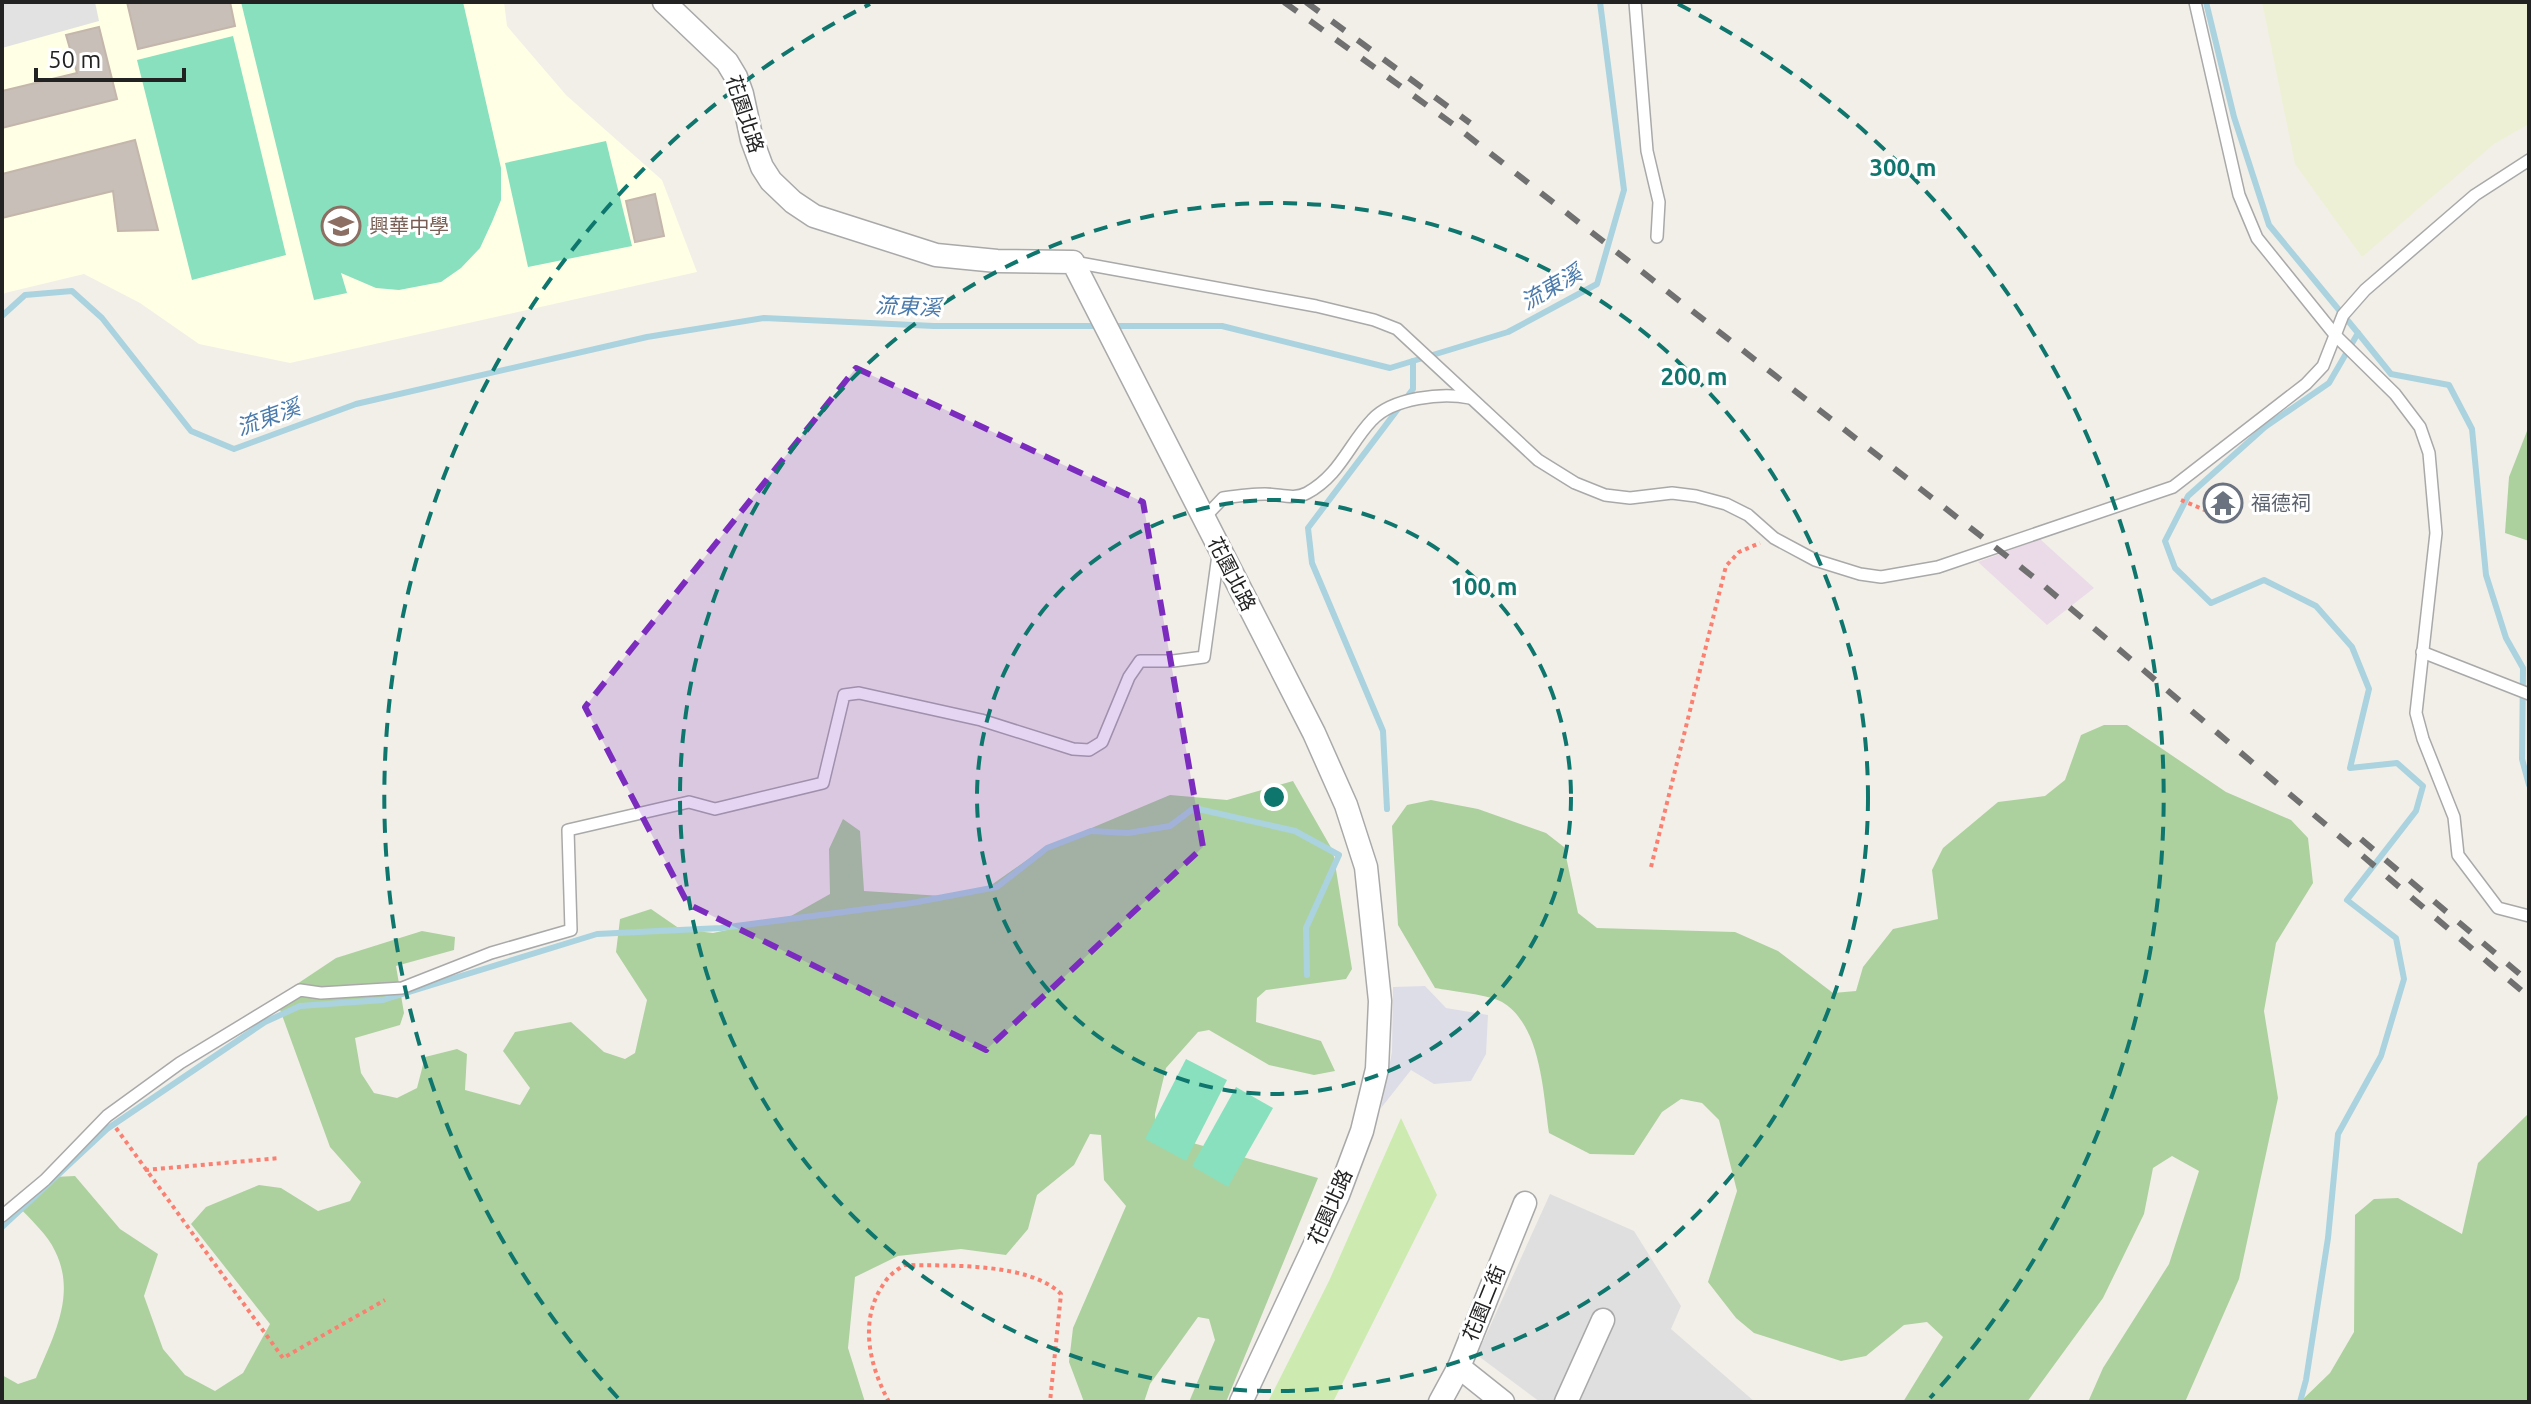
<svg xmlns="http://www.w3.org/2000/svg" width="2531" height="1404" font-family="Ubuntu,'Noto Sans TC',sans-serif">
<style>
.residential{fill:#e0dfdf}
.industrial{fill:#ebdbe8}
.education{fill:#ffffe5}
.farmland{fill:#eef0d5}
.grass{fill:#cdebb0}
.forest{fill:#add19e}
.pitch{fill:#88e0be}
.parking{fill:#e2e2e2}
.plaza{fill:#dddde8}
.lines{fill:none;stroke-linecap:round;stroke-linejoin:round}
.stream{stroke:#aad3df;stroke-width:6}
.building{fill:#c7bfb8;stroke:#c4b6ab;stroke-width:2}
.service-casing{stroke:#a9a9a9;stroke-width:14}
.minor-casing{stroke:#a9a9a9;stroke-width:25}
.path{stroke:#fa8072;stroke-width:4;stroke-dasharray:4 4;stroke-linecap:butt}
.service{stroke:#fff;stroke-width:11}
.minor{stroke:#fff;stroke-width:22}
.rail{stroke:#707070;stroke-width:6;stroke-dasharray:16 16;stroke-linecap:butt}
.marked{fill:#7b2cbf;fill-opacity:0.2;stroke:#7b2cbf;stroke-width:6;stroke-dasharray:16 10;stroke-linejoin:round}
.ring{fill:none;stroke:#0f766e;stroke-width:4;stroke-dasharray:14 10}
.labels{text-anchor:middle;stroke-width:6;stroke-linejoin:round;paint-order:stroke}
.street-label{font-size:20px;fill:#222;stroke:#fff}
.education-label{font-size:20px;fill:#785e54;stroke:#fff;text-anchor:start}
.worship-label{font-size:20px;fill:#5b616d;stroke:#fff;text-anchor:start}
.water-label{font-size:22px;font-style:italic;fill:#4a7aab;stroke:#fff}
.centre{fill:#0f766e;stroke:#fff;stroke-width:4}
.ring-label{font-size:24px;text-anchor:middle;font-weight:bold;fill:#0f766e;stroke:#fff;stroke-width:6;stroke-linejoin:round;paint-order:stroke}
</style>
<rect width="100%" height="100%" fill="#f2efe9"/>
<polygon class="residential" points="1550,1194 1634,1231 1681,1306 1671,1329 1755,1402 1540,1402 1477,1355"/>
<polygon class="industrial" points="2040,539 2094,588 2047,625 1978,562"/>
<polygon class="education" points="2,2 504,2 507,26 566,95 662,180 697,272 290,363 199,344 140,303 84,274 5,293 2,296"/>
<polygon class="farmland" points="2262,2 2529,2 2529,124 2494,144 2362,257 2295,164"/>
<polygon class="grass" points="1401,1118 1437,1195 1333,1402 1268,1402 1329,1281"/>
<g class="forest">
<polygon points="2529,426 2529,541 2505,533 2509,477"/>
<path d="M2104 725H2127L2226 792 2291 820 2308 838 2313 883 2276 943 2264 1011 2278 1098 2239 1279 2185 1402H2088L2103 1368 2169 1264 2199 1171 2172 1156 2153 1168 2144 1214 2103 1298 2027 1402H1903L1943 1337 1927 1322 1904 1325 1866 1356 1841 1361 1754 1333 1736 1318 1708 1282 1737 1191 1719 1120 1702 1103 1681 1099 1662 1112 1634 1155 1590 1154 1549 1133C1543 1092 1541 1025 1502 1002 1490 995 1451 991 1435 988L1398 925 1392 826 1407 805 1431 800 1478 809 1546 833 1564 847 1578 913 1597 928 1735 932 1778 951 1833 993 1856 991 1863 967 1893 929 1938 919 1932 870 1943 848 1998 802 2045 796 2065 780 2081 735Z"/>
<path d="M1293 781 1333 851 1352 969 1346 979 1266 990 1257 998 1256 1022 1321 1041 1335 1071 1314 1075 1269 1065 1209 1030 1198 1032 1166 1068 1155 1114V1127L1175 1138 1318 1178 1226 1402H1189L1215 1340 1209 1319 1198 1317 1150 1384 1144 1402H1084L1069 1362 1073 1328 1126 1206 1104 1180 1101 1135 1090 1134 1074 1165 1037 1195 1028 1229 1006 1255 961 1249 898 1256 855 1277 848 1348 865 1402H2V1375L18 1384 36 1378C53 1337 77 1295 55 1251 48 1235 31 1220 19 1207L54 1177 75 1176 120 1229 158 1254 144 1296 163 1349 185 1375 215 1391 243 1373 270 1324 191 1224 206 1207 259 1185 281 1188 318 1211 350 1201 361 1182 330 1147 279 1007V996L336 958 422 931 455 937 454 950 396 966 404 1013 400 1025 355 1038 361 1073 374 1093 397 1098 417 1088 425 1057 457 1049 467 1054 465 1090 520 1105 530 1088 503 1051 515 1032 571 1022 604 1052 625 1059 635 1053 647 1000 616 952 620 919 651 909 680 929 713 933 791 916 830 894 829 849 843 819 860 831 864 891 942 896 987 888 1044 848 1170 795 1227 800Z"/>
<polygon points="2529,1113 2529,1402 2300,1402 2330,1373 2354,1332 2355,1215 2374,1199 2398,1198 2462,1234 2478,1163"/>
</g>
<g class="pitch">
<polygon points="241,2 463,2 501,168 501,200 492,222 480,248 461,268 441,282 399,290 376,288 341,273 347,293 314,300"/>
<polygon points="233,36 286,255 192,280 137,60"/>
<polygon points="606,141 632,246 528,267 505,163"/>
<polygon points="1186,1059 1227,1080 1186,1161 1145,1139"/>
<polygon points="1236,1087 1273,1108 1228,1187 1192,1166"/>
</g>
<polygon class="parking" points="2,2 95,2 99,21 2,48"/>
<polygon class="plaza" points="1425,986 1446,1008 1488,1015 1486,1054 1471,1081 1434,1084 1411,1070 1381,1108 1392,1052 1393,987"/>
<g class="lines">
<g class="stream">
<polyline points="2206,2 2234,117 2269,225 2358,333 2329,383 2265,427 2188,496 2165,541 2175,568 2211,603 2264,580 2316,606 2352,647 2369,689 2350,768 2397,763 2423,786 2416,811 2347,900 2396,938 2404,979 2381,1056 2338,1134 2328,1238 2306,1380 2300,1402"/>
<polyline points="2,316 25,295 72,291 102,318 191,431 234,449 356,404 647,337 764,318 934,326 1100,326"/>
<polyline points="1111,326 1222,326 1390,368 1508,332 1597,284 1624,190 1600,2"/>
<polyline points="2358,333 2391,374 2449,385 2472,429 2486,575 2506,638 2523,668 2522,759 2529,785"/>
<polyline points="1387,809 1383,731 1312,563 1308,528 1413,389 1413,361"/>
<polyline points="2,1227 107,1129 265,1022 300,1006 383,1000 597,934 721,928 912,903 997,887 1047,848 1091,831 1128,833 1170,826 1194,808 1295,831 1339,855 1306,928 1307,975"/>
</g>
</g>
<g class="building">
<polygon points="127,2 230,2 235,26 138,49"/>
<polygon points="99,27 117,99 2,128 2,91 77,73 66,35"/>
<polygon points="135,140 158,230 118,231 113,191 2,218 2,174"/>
<polygon points="655,194 664,236 635,242 626,201"/>
</g>
<g class="lines">
<defs>
<g id="service">
<polyline points="1635,2 1647,151 1659,202 1657,237"/>
<polyline points="2195,2 2239,195 2257,238 2336,336 2395,394 2420,427 2429,453 2436,533 2416,713 2423,739 2454,817 2458,855 2498,908 2529,916"/>
<polyline points="1074,262 1316,306 1374,320 1397,329 1538,460 1575,483 1605,495 1630,498 1672,493 1696,496 1726,504 1748,515 1774,538 1815,560 1860,574 1881,577 1938,567 2173,487 2306,384 2323,366 2343,315 2365,290 2475,195 2529,160"/>
<path d="M1203 519 1223 498C1237 496 1251 494 1265 494 1280 494 1294 500 1307 493 1340 475 1349 444 1372 420 1392 398 1442 392 1470 398"/>
<polyline points="2422,652 2529,694"/>
<polyline points="2,1216 45,1180 107,1116 180,1063 300,990 321,993 402,988 491,953 571,930 568,830 689,802 715,809 823,783 844,695 859,693 981,720 1073,749 1089,750 1102,742 1129,677 1140,661 1173,661 1204,657 1218,555"/>
</g>
<g id="minor">
<polyline points="664,2 727,62 736,77 742,94 752,140 762,167 771,181 793,202 814,216 936,255 997,261 1073,262 1314,733 1346,805 1366,867 1380,1001 1377,1069 1362,1131 1338,1195 1241,1402"/>
<polyline points="1459,1367 1503,1402"/>
<polyline points="1440,1402 1459,1367 1525,1203"/>
<polyline points="1566,1402 1603,1320"/>
</g>
</defs>
<use href="#service" class="service-casing"/>
<use href="#minor" class="minor-casing"/>
<g class="path">
<polyline points="2181,500 2212,513"/>
<polyline points="1651,867 1726,566 1739,552 1760,543"/>
<polyline points="116,1128 283,1358 385,1300"/>
<polyline points="145,1170 280,1158"/>
<path d="M889 1402C869 1365 858 1319 885 1282 889 1275 897 1270 904 1265 948 1266 1029 1262 1061 1294L1050 1402"/>
</g>
<use href="#service" class="service"/>
<use href="#minor" class="minor"/>
<g class="rail">
<polyline points="1284,2 1454,125 2036,579 2529,997"/>
<polyline points="1306,2 1470,123"/>
<polyline points="2361,839 2529,982"/>
</g>
</g>
<path class="marked" d="M856 368 1143 502 1203 847 986 1050 688 904 585 707Z"/>
<g class="ring">
<circle cx="1274" cy="797" r="297"/>
<circle cx="1274" cy="797" r="594"/>
<path d="M618 1398A890 890 0 0 1 870 4M1678 4A890 890 0 0 1 1930 1398"/>
</g>
<defs>
<symbol id="school-ring" viewBox="-11 -11 22 22"><circle r="9.5" fill="#fff" stroke="#8d6e63" stroke-width="1.5"/><path d="M0-5L7-2L0 1L-7-2ZM-4 1L0 2.5L4 1V4Q0 6-4 4Z" fill="#8d6e63"/></symbol>
<symbol id="temple-ring" viewBox="-11 -11 22 22"><circle r="9.5" fill="#fff" stroke="#6b7280" stroke-width="1.5"/><path d="M0-6L5-2H3V0L6.5 2.5H4V6H1.5V3h-3V6H-4V2.5H-6.5L-3 0V-2H-5Z" fill="#6b7280"/></symbol>
</defs>
<g fill-rule="evenodd">
<use href="#school-ring" x="319" y="204" width="44" height="44"/>
<use href="#temple-ring" x="2201" y="481" width="44" height="44"/>
</g>
<g class="labels">
<g class="street-label">
<text transform="translate(745 114) rotate(72)" y="7">花園北路</text>
<text transform="translate(1232 574) rotate(63)" y="7">花園北路</text>
<text transform="translate(1330 1207) rotate(-66)" y="7">花園北路</text>
<text transform="translate(1484 1303) rotate(-68)" y="7">花園二街</text>
</g>
<g class="education-label">
<text x="369" y="233">興華中學</text>
</g>
<g class="worship-label">
<text x="2251" y="510">福德祠</text>
</g>
<g class="water-label">
<text transform="translate(1551 287) rotate(-30)" y="8">流東溪</text>
<text transform="translate(908 306) rotate(2)" y="8">流東溪</text>
<text transform="translate(268 417) rotate(-20)" y="8">流東溪</text>
</g>
</g>
<circle cx="1274" cy="797" r="12" class="centre"/>
<g class="ring-label">
<text x="1903" y="176">300 m</text>
<text x="1694" y="385">200 m</text>
<text x="1484" y="595">100 m</text>
</g>
<rect width="2531" height="1404" fill="none" stroke="#222222" stroke-width="8"/>
<path d="M36 68v12h148v-12" fill="none" stroke="#222222" stroke-width="4"/>
<text x="48" y="68" font-size="24" fill="#222222" stroke="#ffffff" stroke-width="6" paint-order="stroke">50 m</text>
</svg>
